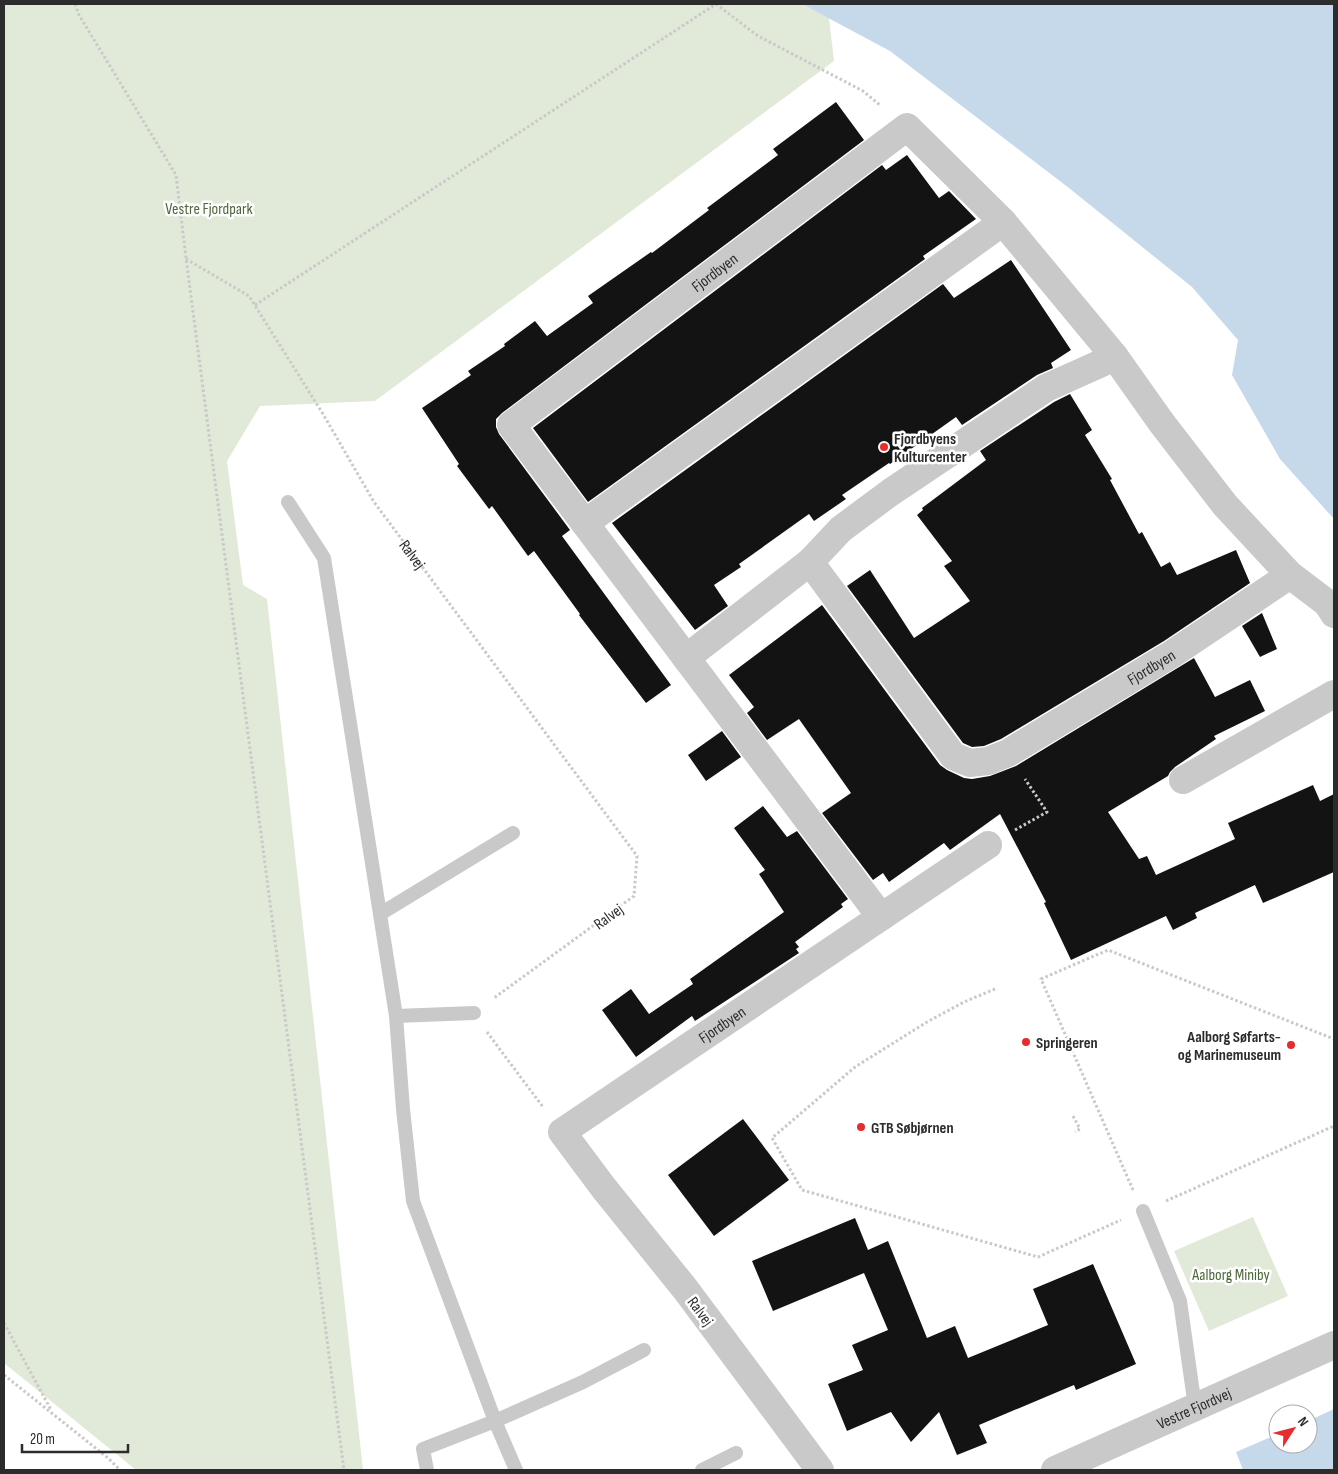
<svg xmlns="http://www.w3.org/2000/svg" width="1338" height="1474" font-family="'Sofia Sans Condensed',sans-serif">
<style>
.green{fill:#e1ead9}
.water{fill:#c5d9eb}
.building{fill:#131313}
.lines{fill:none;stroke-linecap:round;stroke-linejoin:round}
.path{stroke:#c9c9c9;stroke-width:3;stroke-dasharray:2.5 2.5;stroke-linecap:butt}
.service{stroke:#c9c9c9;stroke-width:14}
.minor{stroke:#c9c9c9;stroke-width:28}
.poi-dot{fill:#e62c2c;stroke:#fff;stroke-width:2}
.labels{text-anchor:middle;stroke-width:5;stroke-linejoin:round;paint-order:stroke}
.park-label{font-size:16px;fill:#4c683a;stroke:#fff}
.street-label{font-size:16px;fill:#2c2c2c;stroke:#fff}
.poi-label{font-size:16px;font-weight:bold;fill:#2c2c2c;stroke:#fff;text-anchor:start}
</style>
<rect width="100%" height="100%" fill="#fff"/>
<g class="green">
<polygon points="4,4 802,4 829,18 834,61 375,401 260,406 227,461 243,585 267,599 363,1470 136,1470 4,1363"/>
<polygon points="1253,1217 1288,1296 1209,1331 1174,1251"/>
</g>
<g class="water">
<polygon points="802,4 1334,4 1334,519 1280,459 1232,375 1238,340 1192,287 1069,188 890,51"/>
<polygon points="1334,1409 1334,1470 1243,1470 1236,1452 1278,1434 1278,1444 1308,1444 1308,1421"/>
</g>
<g class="building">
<polygon points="836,102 864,140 502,413 496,419 496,427 499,434 570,530 562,536 671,685 646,703 579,615 580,614 534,551 528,556 492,506 489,509 457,466 459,464 422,408 471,375 468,371 505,346 504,344 535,321 547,336 593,303 588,296 651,252 652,253 709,210 707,208 778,155 773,149"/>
<polygon points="907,155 939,198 949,191 976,219 923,256 925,259 588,502 533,428 882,165 886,170"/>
<polygon points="1011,260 1071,350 1051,363 1053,368 1037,375 962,425 956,417 890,464 889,463 842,495 846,499 814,521 809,514 739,564 741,567 714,585 728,606 695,630 612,523 943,284 954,298"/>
<polygon points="1070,394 1092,430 1085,435 1112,479 1110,480 1139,534 1142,532 1161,567 1170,562 1177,575 1236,550 1250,583 1164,641 1001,739 984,746 972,747 963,743 847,586 870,570 914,638 970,601 944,566 952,561 917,515 923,510 922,508 986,460 980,451 1054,402"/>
<polygon points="822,605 940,765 947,770 964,778 972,779 990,776 1016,766 1194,658 1215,697 1250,680 1265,711 1214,736 1216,739 1175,767 1170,772 1168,776 1108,812 1139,859 1147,856 1156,875 1235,839 1228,823 1313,785 1320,801 1334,794 1334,872 1263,903 1255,885 1195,913 1197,918 1173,930 1166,916 1071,960 1044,903 1046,902 1000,814 950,850 944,843 889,882 883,873 873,880 822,813 851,793 799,719 767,740 747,713 754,707 729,675"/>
<polygon points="1262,613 1277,649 1260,657 1242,626"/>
<polygon points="722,731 741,757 706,781 688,755"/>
<polygon points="763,806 787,837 797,831 848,899 841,904 843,907 795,942 799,947 796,949 799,953 695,1021 692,1016 636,1057 602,1010 631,989 649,1014 693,984 690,979 784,912 759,874 765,870 734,828"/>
<polygon points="743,1119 789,1180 714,1236 668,1175"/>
<polygon points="855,1218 868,1250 888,1241 927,1338 955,1326 968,1358 1048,1325 1033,1289 1093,1264 1136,1364 1076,1390 1074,1385 979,1425 987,1443 957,1455 939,1412 911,1442 891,1412 847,1431 828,1384 863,1370 852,1345 888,1330 864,1273 773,1311 752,1261"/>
</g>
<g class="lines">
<g class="path">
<polyline points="75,4 79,15 176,175 186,258 344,1470"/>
<polyline points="716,4 758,36 863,91 881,106"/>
<path id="s1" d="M186 259 249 296 323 414 374 502 637 856 634 896 494 998"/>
<polyline points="255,305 716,4"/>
<polyline points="1015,830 1047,812 1025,779"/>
<polyline points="995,989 964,1002 927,1022 855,1067 772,1138 802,1190 1038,1257 1121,1220"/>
<polyline points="487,1032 543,1107"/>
<polyline points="1073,1116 1080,1129 1075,1132"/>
<polyline points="1133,1190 1041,979 1108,950 1334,1039"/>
<polyline points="1166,1201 1334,1126"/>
<polyline points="4,1323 51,1410"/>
<polyline points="4,1375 108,1458 120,1470"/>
</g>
<g class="service">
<polyline points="288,502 324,558 396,1016"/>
<polyline points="380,914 513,833"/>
<polyline points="474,1013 396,1016 403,1109 413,1201 495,1421 516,1470"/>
<polyline points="1143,1211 1180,1301 1195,1407"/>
<polyline points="427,1470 423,1449 495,1421 583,1382 644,1350"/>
<polyline points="702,1470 736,1453"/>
</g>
<g class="minor">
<polyline points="585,523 1003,222"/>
<path id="s2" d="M810 562 953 756 970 763 988 761 1008 753 1172 654 1290 575"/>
<polyline points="686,658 810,562 841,529 891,492 1046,388 1115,357"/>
<polyline points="1183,780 1334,694"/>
<polyline points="881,917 988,845"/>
<path id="s3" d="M820 1470 686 1290 603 1187 562 1132 881 917 511 425 907 127 1003 222 1115 357 1161 422 1225 505 1290 575 1327 603 1334 614"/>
<path id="s4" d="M1055 1470 1334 1345"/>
</g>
</g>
<g class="poi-dot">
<circle cx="884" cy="447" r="5"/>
<circle cx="1026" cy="1042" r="5"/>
<circle cx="1291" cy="1045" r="5"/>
<circle cx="861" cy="1127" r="5"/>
</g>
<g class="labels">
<g class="park-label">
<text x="209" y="214">Vestre Fjordpark</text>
<text x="1231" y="1280">Aalborg Miniby</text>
</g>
<g class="street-label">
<text dy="6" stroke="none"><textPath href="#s3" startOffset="1680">Fjordbyen</textPath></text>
<text dy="6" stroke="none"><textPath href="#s1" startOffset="379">Ralvej</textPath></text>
<text dy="6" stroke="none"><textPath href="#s2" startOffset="466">Fjordbyen</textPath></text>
<text transform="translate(608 916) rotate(-36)" y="6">Ralvej</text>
<text dy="6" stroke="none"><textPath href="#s3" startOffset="618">Fjordbyen</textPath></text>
<text transform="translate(701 1311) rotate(54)" y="6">Ralvej</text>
<text dy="6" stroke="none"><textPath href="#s4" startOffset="152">Vestre Fjordvej</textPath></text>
</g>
<g class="poi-label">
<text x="894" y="444">Fjordbyens<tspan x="894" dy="18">Kulturcenter</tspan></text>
<text x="1281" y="1042" text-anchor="end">Aalborg Søfarts-<tspan x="1281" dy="18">og Marinemuseum</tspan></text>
<text x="1036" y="1048">Springeren</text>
<text x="871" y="1133">GTB Søbjørnen</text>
</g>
</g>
<rect width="1338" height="1474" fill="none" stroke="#2c2c2c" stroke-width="10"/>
<g transform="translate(1293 1429) rotate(54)"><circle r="24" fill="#ffffff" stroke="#ababab"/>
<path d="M0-4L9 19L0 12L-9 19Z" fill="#e62c2c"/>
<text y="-8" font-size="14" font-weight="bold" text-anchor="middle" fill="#2c2c2c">N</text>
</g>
<path d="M22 1444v8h106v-8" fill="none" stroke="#2c2c2c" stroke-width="2.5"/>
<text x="30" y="1444" font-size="15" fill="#2c2c2c" stroke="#ffffff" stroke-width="4" paint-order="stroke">20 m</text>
</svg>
